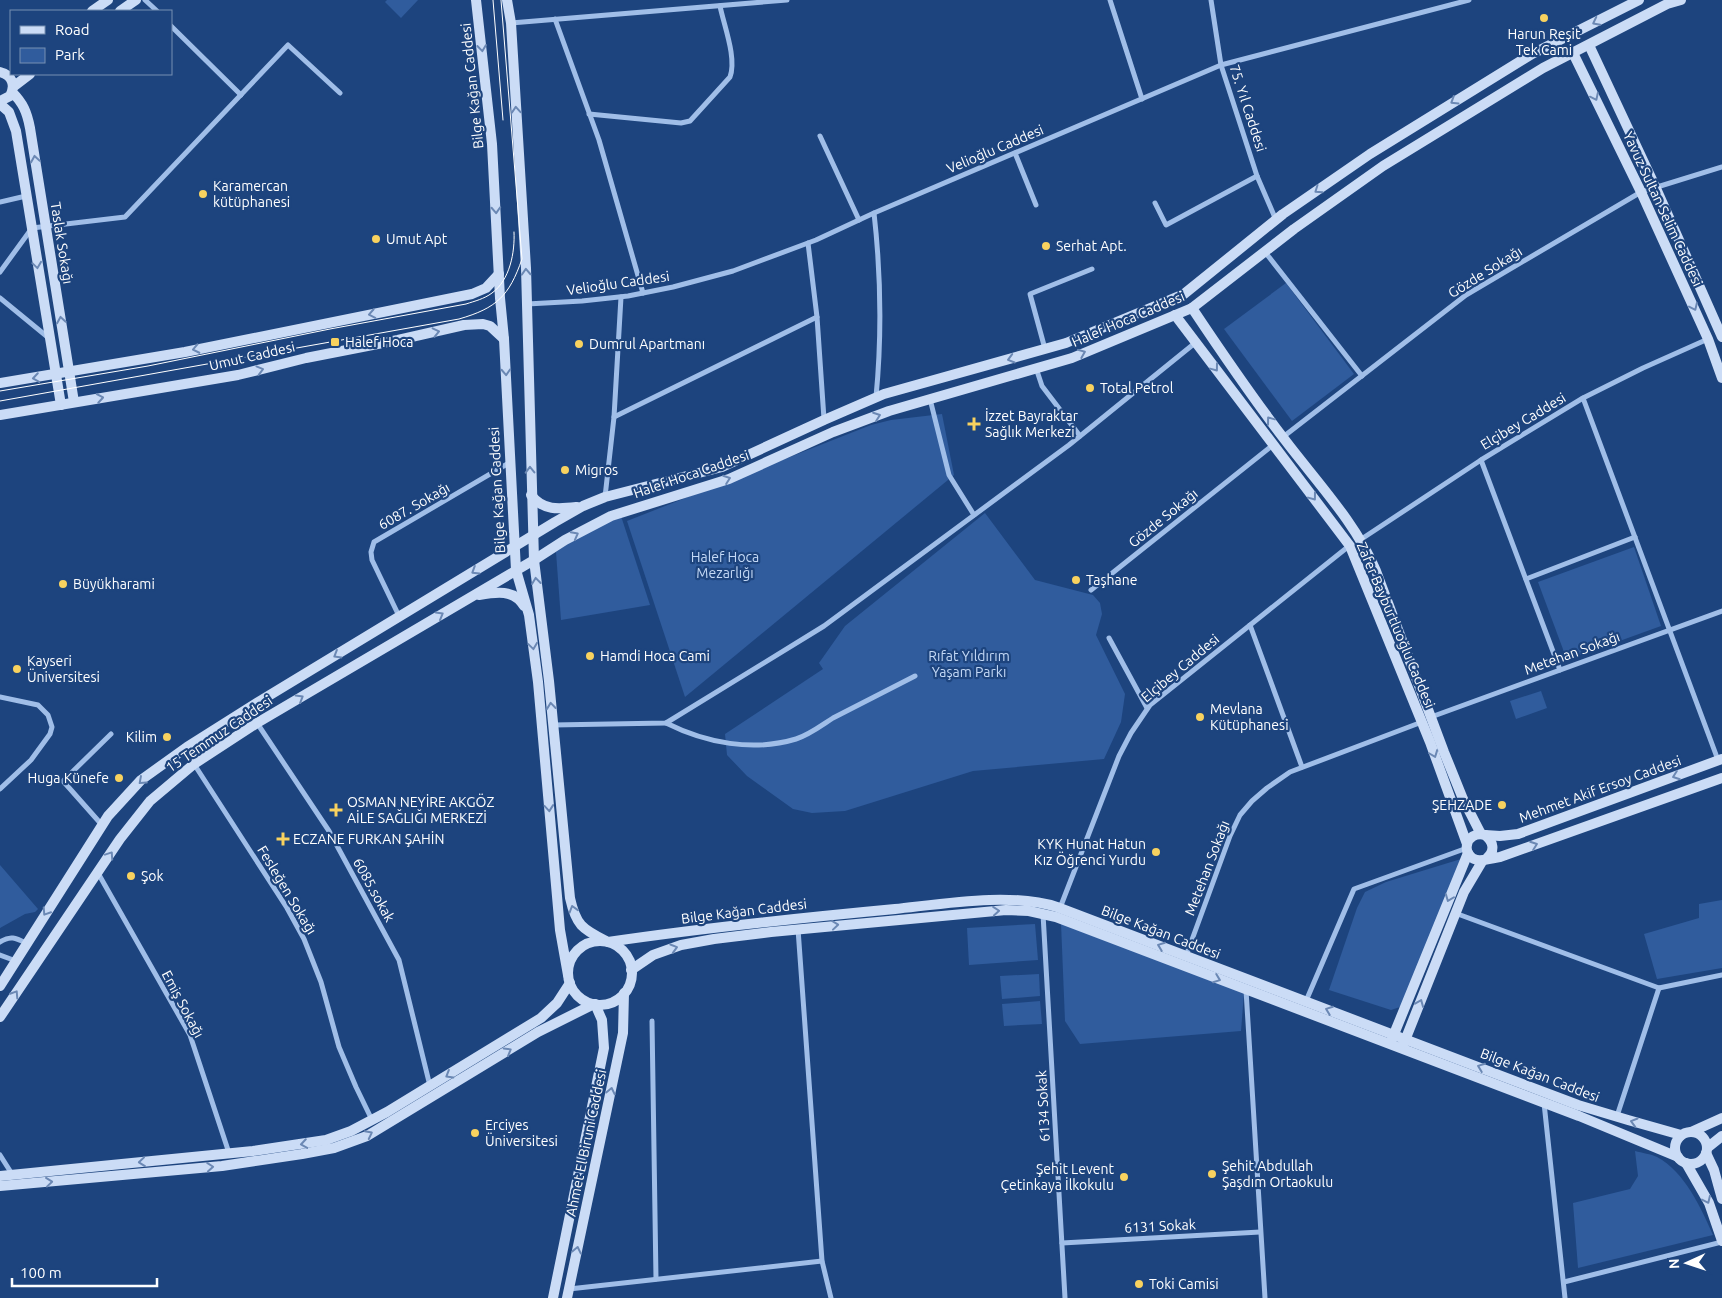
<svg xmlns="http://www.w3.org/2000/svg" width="1722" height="1298" font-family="Ubuntu,sans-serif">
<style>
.green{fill:#305c9d}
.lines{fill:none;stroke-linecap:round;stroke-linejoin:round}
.street{stroke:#a0bee8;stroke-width:5}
.secondary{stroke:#cbdcf6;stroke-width:10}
.tram{stroke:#fff;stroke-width:1}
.oneway{stroke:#6b88b4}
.poi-dot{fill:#f8d25f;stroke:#1d447e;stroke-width:2}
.labels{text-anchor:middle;stroke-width:4.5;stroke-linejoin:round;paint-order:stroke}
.poi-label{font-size:14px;fill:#fff;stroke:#1d447e;text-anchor:start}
.street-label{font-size:14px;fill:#fff;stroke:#1d447e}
.park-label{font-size:14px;fill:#c4d9f6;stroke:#1d447e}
</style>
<rect width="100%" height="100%" fill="#1d447e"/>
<g class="green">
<polygon points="387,0 418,0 401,18 385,2"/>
<polygon points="1286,283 1354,374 1292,421 1224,329"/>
<polygon points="942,414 954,475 685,697 627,521 871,425 891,420"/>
<polygon points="985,513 1035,580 1093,595 1100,603 1102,614 1096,635 1125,694 1121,722 1104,759 973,771 845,811 812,813 793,809 747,776 727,755 725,734 823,669 819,663 845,626"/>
<polygon points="621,516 650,605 561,620 556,552 580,535"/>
<polygon points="1634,547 1661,626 1567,660 1538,582"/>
<polygon points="1541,691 1547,708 1516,719 1510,701"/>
<polygon points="1461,859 1403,1006 1391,1010 1329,990 1357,908 1365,892 1386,882"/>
<polygon points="0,865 38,909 35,912 25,914 0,928"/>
<polygon points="1722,900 1722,968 1657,979 1644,934 1699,918 1699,904"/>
<polygon points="1061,923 1244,993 1241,1031 1080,1044 1065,1021"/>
<polygon points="1035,924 1038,960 969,965 967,928"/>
<polygon points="1039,974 1040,996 1002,999 1000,976"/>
<polygon points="1040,1001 1042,1024 1004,1026 1002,1004"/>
<path d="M1635 1151C1642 1153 1651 1154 1657 1157 1685 1172 1701 1208 1713 1235L1578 1268 1573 1203 1630 1189 1638 1176Z"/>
</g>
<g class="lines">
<g class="street">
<polyline points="145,0 157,11"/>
<polyline points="1110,0 1142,99"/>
<polyline points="1211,0 1221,65 1257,176 1276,220"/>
<polyline points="555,19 599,140 643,293"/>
<polyline points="511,23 787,0"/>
<polyline points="171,26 241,95"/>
<path d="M589 114 681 123 690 121 730 77C737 58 724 26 720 6"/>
<polyline points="820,136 859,220"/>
<polyline points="1015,153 1036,205"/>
<polyline points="0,202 26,196"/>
<polyline points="1155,203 1166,225 1257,176"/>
<path d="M874 213C881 275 882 335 876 397"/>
<polyline points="808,243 817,317 824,419"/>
<polyline points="1265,252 1362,376"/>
<polyline points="0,272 32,228 125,217 288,45 340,93"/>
<polyline points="0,298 50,339"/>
<polyline points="527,304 582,301 628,296 673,287 733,271 816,240 874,213 1221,65 1469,0"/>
<polyline points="1045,349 1030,294 1092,269"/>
<polyline points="1036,368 1042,386 1080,436"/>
<polyline points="1583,398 1718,760"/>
<polyline points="930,399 949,475 974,515"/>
<polyline points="614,417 817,317"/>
<polyline points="1283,437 1466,295 1641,192 1722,167"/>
<polyline points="1481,460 1560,670"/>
<polyline points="605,497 614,417 621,297"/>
<polyline points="1360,540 1481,460 1583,398 1643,368 1708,339"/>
<polyline points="1526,579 1635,537"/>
<polyline points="1091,590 1273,445"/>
<polyline points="399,616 372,560 371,552 374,542 509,463"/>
<polyline points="1250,625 1302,767"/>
<polyline points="1109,638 1147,708"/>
<polyline points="0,697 38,705 48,715 52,727 50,734 31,760 0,789"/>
<polyline points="1431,717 1722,611"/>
<polyline points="257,723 329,831 399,960 430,1086"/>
<path d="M666 723C706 743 753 752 796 739 809 735 822 725 833 718 860 704 888 690 915 676"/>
<polyline points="553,725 666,723 824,626 1069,445 1195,343"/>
<polyline points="194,764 287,908 304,939 321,982 339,1047 356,1087 372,1120"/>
<polyline points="102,825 63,781 111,734"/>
<polyline points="98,873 190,1035 229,1153"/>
<polyline points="1060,908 1119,756 1131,733 1150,705 1349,546"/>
<polyline points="1455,913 1659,988 1722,975"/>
<polyline points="1043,914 1065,1298"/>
<polyline points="798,929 822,1261 831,1298"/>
<path d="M0 942C10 935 16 938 26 943"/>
<polyline points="0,955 16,961"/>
<polyline points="1186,956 1230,836 1240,815 1252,801 1267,788 1290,772 1422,722"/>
<polyline points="1246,990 1265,1298"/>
<polyline points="1306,1001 1354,889 1467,848"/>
<polyline points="652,1021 656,1279"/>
<polyline points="1544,1103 1565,1298"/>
<polyline points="1617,1116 1659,988"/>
<polyline points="0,1155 12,1174"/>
<polyline points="1062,1243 1260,1232"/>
<polyline points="1564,1282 1722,1242"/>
<polyline points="569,1289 822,1261"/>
</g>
<g class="secondary">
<polyline points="476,0 492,144 500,298 504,339 516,570 529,615 538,682 560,930 568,975"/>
<path d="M507 0 511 23 526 268 534 560 549 681 570 898C576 925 582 929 606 941"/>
<polyline points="92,11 108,0"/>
<polyline points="120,11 136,0"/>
<polyline points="1589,45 1655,186 1722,337"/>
<polyline points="1573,53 1641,192 1708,339 1722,378"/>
<path d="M0 72C12 75 16 85 10 96L0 101"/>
<polyline points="13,87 30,74"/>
<path d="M12 92C23 103 27 112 30 128L74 402"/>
<polyline points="0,104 9,112 16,131 61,405"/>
<path d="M1192 308C1222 353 1252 397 1285 440 1316 481 1356 523 1376 571L1444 752 1463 799 1481 834"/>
<polyline points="1175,315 1350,546 1430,742 1467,844"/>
<polyline points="0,383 185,352 472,294 486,288 499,274"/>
<polyline points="0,415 238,375 306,358 398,340 464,325 483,324 490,326 504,339"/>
<path d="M531 495C543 511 559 509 577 507"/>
<path d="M479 595C496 592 514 589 524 606"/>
<polyline points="1485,835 1500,836 1518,834 1722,759"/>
<path d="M1487 858C1495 851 1494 842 1485 835 1465 830 1460 856 1477 860 1484 861 1493 858 1500 857L1722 778"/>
<circle cx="600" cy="973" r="32"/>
<path d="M608 942C703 928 799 918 895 909 942 904 1011 892 1057 907L1578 1105 1628 1120 1681 1135"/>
<polyline points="631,970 653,955 681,945 714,939 771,932 1006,910 1029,911 1056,917 1579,1116 1678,1157"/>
<polyline points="0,986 108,816 141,780 187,747 260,701 555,522 583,506 605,497 722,467 824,420 884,394 1066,343 1184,294 1283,214 1370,154 1532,54 1639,0"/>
<polyline points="0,1017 120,839 150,801 194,764 257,723 534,560 565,540 611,516 729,479 833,432 889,411 1072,358 1192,308 1294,229 1383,166 1543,68 1667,4 1681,0"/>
<polyline points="1392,1039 1468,853"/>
<polyline points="1404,1043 1464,892 1483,860"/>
<polyline points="1691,1132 1722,1118"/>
<circle cx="1691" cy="1148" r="16"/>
<polyline points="1707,1148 1722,1136"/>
<polyline points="1706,1153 1714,1170 1722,1199"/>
<polyline points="1686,1163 1709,1203 1722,1241"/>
<polyline points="0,1176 253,1151 326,1140 351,1131 387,1112 541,1018 557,1003 570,983"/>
<polyline points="0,1186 222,1166 302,1154 334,1148 367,1136 538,1032 594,1004"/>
<polyline points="553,1298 604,1048 602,1020 595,1004"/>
<polyline points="567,1298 623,1033 624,993"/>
</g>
<g class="tram">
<polyline points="493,0 503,120"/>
<path d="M0 391 148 366 330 329 466 304C475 301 484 299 492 293 510 280 515 252 514 232"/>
<path d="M0 401 459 319C497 308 509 296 522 259L501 0"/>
</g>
</g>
<defs><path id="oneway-chevron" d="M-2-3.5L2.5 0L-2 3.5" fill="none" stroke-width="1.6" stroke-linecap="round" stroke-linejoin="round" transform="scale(1.25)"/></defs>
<g class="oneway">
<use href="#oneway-chevron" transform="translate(1596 22) rotate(153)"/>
<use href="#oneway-chevron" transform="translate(482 48) rotate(83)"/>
<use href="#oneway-chevron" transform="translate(1595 97) rotate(64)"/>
<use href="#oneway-chevron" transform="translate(1454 101) rotate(148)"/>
<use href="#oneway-chevron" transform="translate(516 110) rotate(-94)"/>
<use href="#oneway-chevron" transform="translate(35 159) rotate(-99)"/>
<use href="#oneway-chevron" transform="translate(1318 190) rotate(145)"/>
<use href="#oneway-chevron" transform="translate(496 210) rotate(87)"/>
<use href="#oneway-chevron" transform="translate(37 265) rotate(82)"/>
<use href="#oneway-chevron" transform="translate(526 272) rotate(-93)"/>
<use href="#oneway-chevron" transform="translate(1694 307) rotate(65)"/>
<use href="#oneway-chevron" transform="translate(372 314) rotate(169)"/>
<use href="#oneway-chevron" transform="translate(61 320) rotate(-99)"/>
<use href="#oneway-chevron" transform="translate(436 332) rotate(-13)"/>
<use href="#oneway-chevron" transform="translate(196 349) rotate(168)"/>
<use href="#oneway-chevron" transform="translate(1082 353) rotate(-22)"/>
<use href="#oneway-chevron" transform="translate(1011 359) rotate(164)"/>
<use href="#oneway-chevron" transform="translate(1215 368) rotate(53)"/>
<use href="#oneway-chevron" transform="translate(260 370) rotate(-15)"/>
<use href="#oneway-chevron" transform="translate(506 372) rotate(87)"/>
<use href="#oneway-chevron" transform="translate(36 378) rotate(171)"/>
<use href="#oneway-chevron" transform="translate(100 398) rotate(-10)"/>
<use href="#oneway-chevron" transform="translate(877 416) rotate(-20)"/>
<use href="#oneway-chevron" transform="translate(1270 420) rotate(-127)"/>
<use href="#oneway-chevron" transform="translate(530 470) rotate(-91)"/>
<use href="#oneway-chevron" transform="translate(727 479) rotate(-20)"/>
<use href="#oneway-chevron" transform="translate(1313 497) rotate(53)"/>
<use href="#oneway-chevron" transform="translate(575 535) rotate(-28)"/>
<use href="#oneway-chevron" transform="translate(475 571) rotate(148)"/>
<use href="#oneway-chevron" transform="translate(536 581) rotate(-97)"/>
<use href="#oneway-chevron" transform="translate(440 615) rotate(-30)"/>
<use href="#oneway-chevron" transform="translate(533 646) rotate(82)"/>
<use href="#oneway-chevron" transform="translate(337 655) rotate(149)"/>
<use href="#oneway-chevron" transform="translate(300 698) rotate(-31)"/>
<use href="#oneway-chevron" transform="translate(551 706) rotate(-96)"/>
<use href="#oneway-chevron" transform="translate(1434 754) rotate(69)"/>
<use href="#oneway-chevron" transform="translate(1676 776) rotate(160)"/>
<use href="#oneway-chevron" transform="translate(142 781) rotate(138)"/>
<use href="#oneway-chevron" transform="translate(549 808) rotate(85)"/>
<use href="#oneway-chevron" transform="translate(1534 845) rotate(-20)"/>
<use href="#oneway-chevron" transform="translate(110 855) rotate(-56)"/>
<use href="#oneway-chevron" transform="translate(1449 898) rotate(111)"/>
<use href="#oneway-chevron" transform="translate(573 909) rotate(-107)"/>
<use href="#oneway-chevron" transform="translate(996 911) rotate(-5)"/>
<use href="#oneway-chevron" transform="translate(46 912) rotate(123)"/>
<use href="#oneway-chevron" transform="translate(835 925) rotate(-6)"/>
<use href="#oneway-chevron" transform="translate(1161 946) rotate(-159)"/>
<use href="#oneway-chevron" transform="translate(674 948) rotate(-17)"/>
<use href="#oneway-chevron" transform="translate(1217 979) rotate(21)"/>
<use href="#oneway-chevron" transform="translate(15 994) rotate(-57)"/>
<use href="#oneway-chevron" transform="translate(1420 1003) rotate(-68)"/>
<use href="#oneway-chevron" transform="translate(1329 1010) rotate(-159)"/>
<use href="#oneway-chevron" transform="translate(508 1051) rotate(-30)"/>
<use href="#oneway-chevron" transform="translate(1481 1067) rotate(-159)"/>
<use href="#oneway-chevron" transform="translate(449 1075) rotate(149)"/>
<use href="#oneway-chevron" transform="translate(611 1091) rotate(-78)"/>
<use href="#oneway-chevron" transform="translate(1634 1122) rotate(-164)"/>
<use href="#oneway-chevron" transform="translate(369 1134) rotate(-27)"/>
<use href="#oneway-chevron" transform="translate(304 1144) rotate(171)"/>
<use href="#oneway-chevron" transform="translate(142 1162) rotate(174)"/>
<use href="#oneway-chevron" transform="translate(210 1167) rotate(-5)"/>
<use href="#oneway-chevron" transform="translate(49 1182) rotate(-6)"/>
<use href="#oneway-chevron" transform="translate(1707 1200) rotate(65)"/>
<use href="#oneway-chevron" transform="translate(577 1250) rotate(-78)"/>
</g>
<g class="poi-dot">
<circle cx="1544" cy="18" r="5"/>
<circle cx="203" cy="194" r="5"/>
<circle cx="376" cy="239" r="5"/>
<circle cx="1046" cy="246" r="5"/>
<rect x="330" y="337" width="10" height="10" rx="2.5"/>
<circle cx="579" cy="344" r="5"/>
<circle cx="1090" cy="388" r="5"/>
<path d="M971.5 416.5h5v5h5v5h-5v5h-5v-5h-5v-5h5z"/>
<circle cx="565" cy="470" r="5"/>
<circle cx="1076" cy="580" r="5"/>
<circle cx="63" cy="584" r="5"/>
<circle cx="590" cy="656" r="5"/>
<circle cx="17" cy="669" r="5"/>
<circle cx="1200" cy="717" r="5"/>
<circle cx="167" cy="737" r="5"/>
<circle cx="119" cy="778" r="5"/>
<circle cx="1502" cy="805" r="5"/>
<path d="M333.5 802.5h5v5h5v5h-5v5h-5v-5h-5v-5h5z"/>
<path d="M280.5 831.5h5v5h5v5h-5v5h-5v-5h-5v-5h5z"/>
<circle cx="1156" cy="852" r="5"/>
<circle cx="131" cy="876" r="5"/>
<circle cx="475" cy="1133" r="5"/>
<circle cx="1212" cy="1174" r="5"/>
<circle cx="1124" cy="1177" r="5"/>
<circle cx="1139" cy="1284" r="5"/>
</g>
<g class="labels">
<g class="poi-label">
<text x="1544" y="39" text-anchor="middle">Harun Reşit<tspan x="1544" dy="16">Tek Cami</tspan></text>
<text x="213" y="191">Karamercan<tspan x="213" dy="16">kütüphanesi</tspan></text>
<text x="386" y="244">Umut Apt</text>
<text x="1056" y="251">Serhat Apt.</text>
<text x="345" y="347">Halef Hoca</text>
<text x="589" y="349">Dumrul Apartmanı</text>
<text x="1100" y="393">Total Petrol</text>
<text x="985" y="421">İzzet Bayraktar<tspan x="985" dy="16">Sağlık Merkezi</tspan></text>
<text x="575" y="475">Migros</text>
<text x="1086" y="585">Taşhane</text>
<text x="73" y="589">Büyükharami</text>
<text x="600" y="661">Hamdi Hoca Cami</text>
<text x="27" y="666">Kayseri<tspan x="27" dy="16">Üniversitesi</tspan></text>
<text x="1210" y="714">Mevlana<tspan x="1210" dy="16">Kütüphanesi</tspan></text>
<text x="157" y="742" text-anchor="end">Kilim</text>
<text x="109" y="783" text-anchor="end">Huga Künefe</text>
<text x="347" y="807">OSMAN NEYİRE AKGÖZ<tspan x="347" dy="16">AİLE SAĞLIĞI MERKEZİ</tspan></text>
<text x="1492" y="810" text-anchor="end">ŞEHZADE</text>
<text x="293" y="844">ECZANE FURKAN ŞAHİN</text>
<text x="1146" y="849" text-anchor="end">KYK Hunat Hatun<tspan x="1146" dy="16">Kız Öğrenci Yurdu</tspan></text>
<text x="141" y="881">Şok</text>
<text x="485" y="1130">Erciyes<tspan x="485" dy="16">Üniversitesi</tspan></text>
<text x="1222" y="1171">Şehit Abdullah<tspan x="1222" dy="16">Şaşdım Ortaokulu</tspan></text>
<text x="1114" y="1174" text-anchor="end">Şehit Levent<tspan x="1114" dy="16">Çetinkaya İlkokulu</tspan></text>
<text x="1149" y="1289">Toki Camisi</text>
</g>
<g class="street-label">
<text transform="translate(472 86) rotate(-96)" y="5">Bilge Kağan Caddesi</text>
<text transform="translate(1248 108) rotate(72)" y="5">75. Yıl Caddesi</text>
<text transform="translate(995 149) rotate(-23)" y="5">Velioğlu Caddesi</text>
<text transform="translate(1663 209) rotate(65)" y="5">Yavuz Sultan Selim Caddesi</text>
<text transform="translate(62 243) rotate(81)" y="5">Taslak Sokağı</text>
<text transform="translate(1485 272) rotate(-32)" y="5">Gözde Sokağı</text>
<text transform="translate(618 283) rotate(-8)" y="5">Velioğlu Caddesi</text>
<text transform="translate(1128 319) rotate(-23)" y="5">Halef Hoca Caddesi</text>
<text transform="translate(252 356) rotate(-13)" y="5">Umut Caddesi</text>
<text transform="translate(1523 421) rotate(-31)" y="5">Elçibey Caddesi</text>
<text transform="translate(691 474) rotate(-19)" y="5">Halef Hoca Caddesi</text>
<text transform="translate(497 490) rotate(-93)" y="5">Bilge Kağan Caddesi</text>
<text transform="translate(414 506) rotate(-30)" y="5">6087. Sokağı</text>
<text transform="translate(1163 518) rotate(-39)" y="5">Gözde Sokağı</text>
<text transform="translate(1396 625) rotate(67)" y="5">Zafer Bayburtluoğlu Caddesi</text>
<text transform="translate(1572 653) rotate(-20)" y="5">Metehan Sokağı</text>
<text transform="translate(1180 668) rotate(-40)" y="5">Elçibey Caddesi</text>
<text transform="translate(219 734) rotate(-34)" y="5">15 Temmuz Caddesi</text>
<text transform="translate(1600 789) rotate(-20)" y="5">Mehmet Akif Ersoy Caddesi</text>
<text transform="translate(1207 868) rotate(-69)" y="5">Metehan Sokağı</text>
<text transform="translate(287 890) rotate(59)" y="5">Fesleğen Sokağı</text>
<text transform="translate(374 890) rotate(61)" y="5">6085.sokak</text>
<text transform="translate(744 911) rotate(-7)" y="5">Bilge Kağan Caddesi</text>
<text transform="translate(1161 932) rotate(21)" y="5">Bilge Kağan Caddesi</text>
<text transform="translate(183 1004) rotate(62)" y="5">Emiş Sokağı</text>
<text transform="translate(1540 1075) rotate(21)" y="5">Bilge Kağan Caddesi</text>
<text transform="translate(1043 1106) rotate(-93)" y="5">6134 Sokak</text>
<text transform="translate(586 1143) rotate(-78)" y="5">Ahmet El Biruni Caddesi</text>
<text transform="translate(1160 1226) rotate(-3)" y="5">6131 Sokak</text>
</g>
<g class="park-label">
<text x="725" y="562">Halef Hoca<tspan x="725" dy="16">Mezarlığı</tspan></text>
<text x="969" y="661">Rıfat Yıldırım<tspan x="969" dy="16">Yaşam Parkı</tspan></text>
</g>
</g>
<rect x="10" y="10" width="162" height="65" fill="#1d447e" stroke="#778fb2"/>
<rect x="20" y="26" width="25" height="8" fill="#cbdcf6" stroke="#778fb2"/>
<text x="55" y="35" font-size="15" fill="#ffffff">Road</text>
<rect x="20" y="48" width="25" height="15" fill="#305c9d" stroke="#778fb2"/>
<text x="55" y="60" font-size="15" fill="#ffffff">Park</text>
<g transform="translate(1687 1263) rotate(267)" stroke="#1d447e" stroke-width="4" paint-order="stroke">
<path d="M0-4L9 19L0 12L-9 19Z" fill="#ffffff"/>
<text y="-8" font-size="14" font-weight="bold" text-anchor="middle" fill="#ffffff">N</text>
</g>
<path d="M12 1278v8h145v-8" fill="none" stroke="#ffffff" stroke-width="2.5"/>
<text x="20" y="1278" font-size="15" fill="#ffffff" stroke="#1d447e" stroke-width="4" paint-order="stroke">100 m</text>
</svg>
